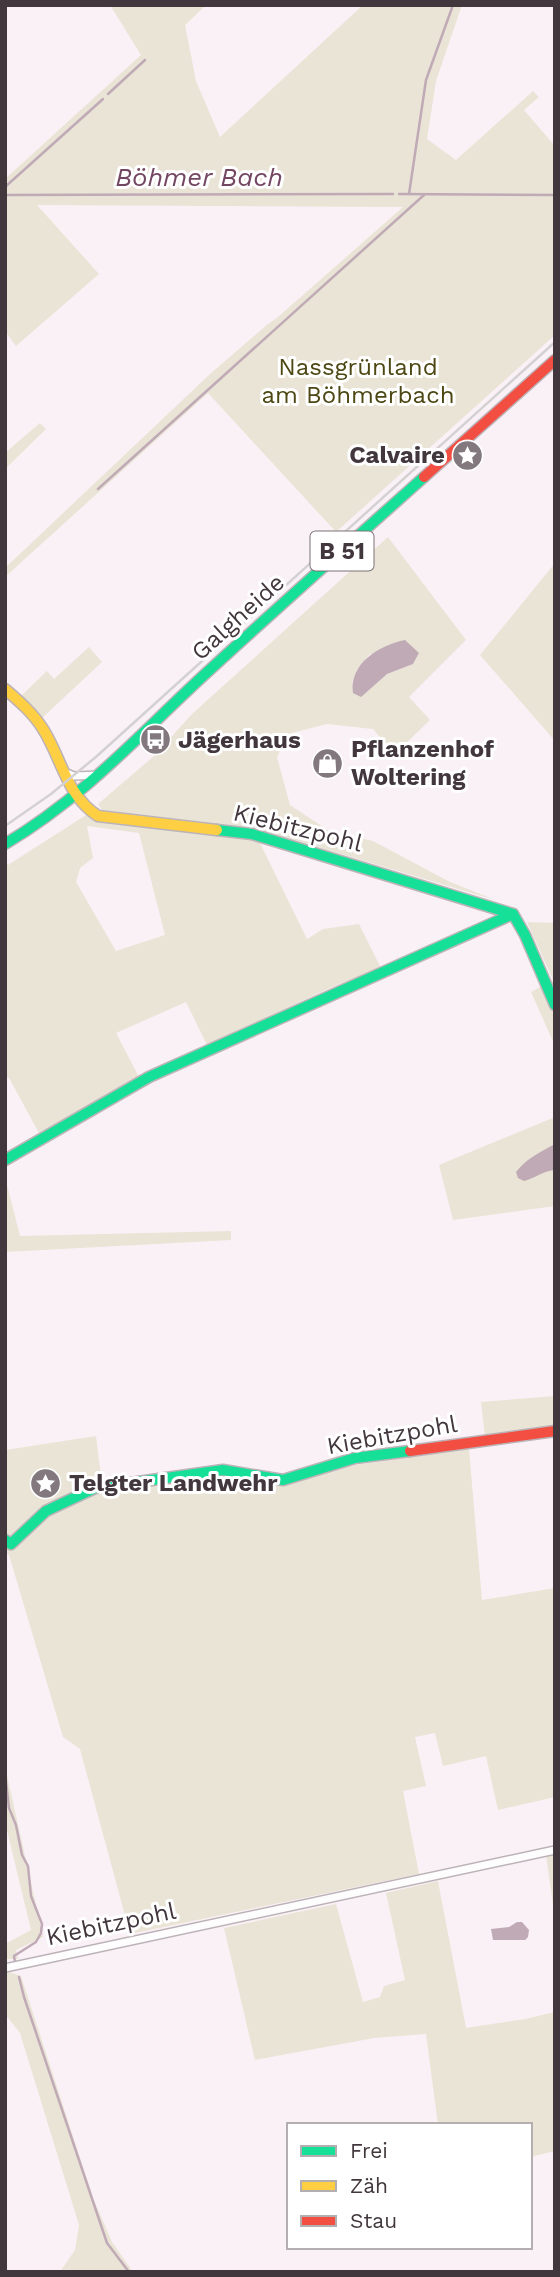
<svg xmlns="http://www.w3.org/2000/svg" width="560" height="2277" font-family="'Work Sans',sans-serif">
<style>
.green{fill:#e9e4d6;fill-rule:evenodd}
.water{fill:#c0aab6}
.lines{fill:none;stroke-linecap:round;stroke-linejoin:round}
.stream{stroke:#c0aab6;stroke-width:2.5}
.street-casing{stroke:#bcb3b8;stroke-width:10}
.fast-casing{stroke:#bcb3b8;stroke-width:13}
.slow-casing{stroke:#bcb3b8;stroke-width:13}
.jam-casing{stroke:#bcb3b8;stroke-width:13}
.street{stroke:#fefdfe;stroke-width:7}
.fast{stroke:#16e098;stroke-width:10}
.slow{stroke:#ffcf43;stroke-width:10}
.jam{stroke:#f24e42;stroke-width:10}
.rail{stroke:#d4d1d2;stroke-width:2.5}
.labels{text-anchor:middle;stroke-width:6;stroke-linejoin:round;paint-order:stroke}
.shield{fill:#fff;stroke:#7b7377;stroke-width:2}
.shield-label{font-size:23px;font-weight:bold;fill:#42373d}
.park-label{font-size:24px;fill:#4c4713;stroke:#fff}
.poi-label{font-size:24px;font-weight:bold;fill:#42373d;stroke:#fff;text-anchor:start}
.street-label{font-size:24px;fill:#42373d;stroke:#fff}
.water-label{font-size:26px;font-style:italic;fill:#734762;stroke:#fff}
</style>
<rect width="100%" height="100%" fill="#faf1f6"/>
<g class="green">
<polygon points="110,5 206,5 185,25 196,81 220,137 363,5 462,5 436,81 427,139 456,160 533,91 539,97 524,110 555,146 555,335 336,532 208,393 5,577 5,568 209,375 268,324 278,317 403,207 37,205 99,274 16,346 5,331 5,179 141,55"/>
<polygon points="40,423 46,429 5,469 5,453"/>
<path d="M388 537 466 640 409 697 430 720 395 754 373 729 327 724 288 734 277 757 290 805 329 831 373 841 448 881 495 900 254 828 102 810 98 804 154 756 192 714ZM419 653 413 664 387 674 352 683 357 670 370 654Z"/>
<polygon points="555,563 555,741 480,655"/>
<polygon points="89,647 102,662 42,718 21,696 47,671 54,679"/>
<path d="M86 815 93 820 250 839 260 843 307 939 323 929 359 924 381 968 330 988 207 1045 186 1002 116 1033 139 1077 39 1133 9 1078 5 1077V861L8 865ZM87 826 139 833 165 935 116 951 76 882 80 868 93 858Z"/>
<polygon points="527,922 555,923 555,1046 531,992 553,980"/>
<polygon points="555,1117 555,1206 453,1220 439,1165"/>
<polygon points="5,1177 20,1236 231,1231 231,1240 5,1252"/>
<polygon points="555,1396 555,1427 485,1437 481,1402"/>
<polygon points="96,1436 103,1493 221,1476 282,1485 355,1465 469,1449 482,1600 555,1588 555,1797 498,1810 486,1756 443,1766 435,1733 415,1737 426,1786 403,1791 419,1874 130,1934 80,1749 63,1737 9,1555 5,1552 5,1450"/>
<polygon points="5,1766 43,1937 16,1950 18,1959 6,1959 5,1944 31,1930 5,1822"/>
<polygon points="555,1854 555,1918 546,1856"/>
<polygon points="438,1881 466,2028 525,2019 555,2012 555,2151 530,2157 530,2125 438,2125 426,2034 374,2038 255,2060 224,1928 336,1904 363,2002 380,1997 384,1986 405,1980 386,1893"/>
<polygon points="9,1972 21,1976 93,2198 112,2242 133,2272 60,2272 75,2250 79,2225 20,2033 5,2014 5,1973"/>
</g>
<g class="water">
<path d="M405 640 419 653 413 664 387 674 361 697 353 693C349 663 380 645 405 640Z"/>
<path d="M555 1144V1170C545 1170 533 1179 524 1181L518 1178 516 1172C526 1159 540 1152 555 1144Z"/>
<polygon points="517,1922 522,1922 529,1930 528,1937 525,1940 493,1940 491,1929 509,1927"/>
</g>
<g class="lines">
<g class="stream">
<polyline points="108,94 145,60"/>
<polyline points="5,187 103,99"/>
<polyline points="399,194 555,195"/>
<polyline points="409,194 426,80 453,5"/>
<polyline points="5,195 393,194"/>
<polyline points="98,489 424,195"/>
<polyline points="5,1773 9,1808 16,1825 22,1855 28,1866 31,1896 42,1924 41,1933 36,1942 14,1956 15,1962"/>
<polyline points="19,1977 24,1997 107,2243 129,2272"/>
</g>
<defs>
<g id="street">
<polyline points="64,772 74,776 100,775"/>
<polyline points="5,1968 555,1850"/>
</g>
<g id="fast">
<polyline points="217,830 252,834 513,914 525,935 555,1005"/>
<path d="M5 844C85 796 136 738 203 676 276 609 350 543 424 477"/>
<polyline points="5,1160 149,1077 513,914"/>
<polyline points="5,1540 11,1544 46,1511 95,1488 223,1470 283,1480 355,1458 410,1451"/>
</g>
<path id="slow" d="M5 689C19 701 33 713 43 729 62 759 66 795 98 816L217 830"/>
<g id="jam">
<polyline points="424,477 555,360"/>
<polyline points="410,1451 555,1431"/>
</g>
</defs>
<use href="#street" class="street-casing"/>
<use href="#fast" class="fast-casing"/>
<use href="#slow" class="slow-casing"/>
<use href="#jam" class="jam-casing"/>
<use href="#street" class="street"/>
<use href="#fast" class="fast"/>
<use href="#slow" class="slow"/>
<use href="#jam" class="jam"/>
<polyline class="rail" points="5,826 51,794 97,756 555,342"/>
</g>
<defs>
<symbol id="sight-disc" viewBox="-11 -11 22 22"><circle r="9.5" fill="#82787e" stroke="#fff"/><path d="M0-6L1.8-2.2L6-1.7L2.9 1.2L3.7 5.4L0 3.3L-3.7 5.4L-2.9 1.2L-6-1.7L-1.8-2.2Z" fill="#fff"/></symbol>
<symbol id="bus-disc" viewBox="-11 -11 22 22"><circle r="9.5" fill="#82787e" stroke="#fff"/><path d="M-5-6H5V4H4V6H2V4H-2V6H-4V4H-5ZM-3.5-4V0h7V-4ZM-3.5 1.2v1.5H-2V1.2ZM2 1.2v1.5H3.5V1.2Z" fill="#fff"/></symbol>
<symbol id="shop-disc" viewBox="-11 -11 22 22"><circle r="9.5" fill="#82787e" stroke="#fff"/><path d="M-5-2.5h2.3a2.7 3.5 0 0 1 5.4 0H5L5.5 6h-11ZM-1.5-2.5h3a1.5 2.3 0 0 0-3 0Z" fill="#fff"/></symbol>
</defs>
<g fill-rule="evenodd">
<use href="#sight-disc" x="450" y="438" width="35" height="35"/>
<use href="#bus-disc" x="138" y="722" width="35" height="35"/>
<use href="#shop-disc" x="310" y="746" width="35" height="35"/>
<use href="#sight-disc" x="28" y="1466" width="35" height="35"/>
</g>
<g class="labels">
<rect class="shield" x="310.5" y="531.5" width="63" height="39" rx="5"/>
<g class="shield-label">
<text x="342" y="559">B 51</text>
</g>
<g class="park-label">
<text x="358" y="375">Nassgrünland<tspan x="358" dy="28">am Böhmerbach</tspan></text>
</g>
<g class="poi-label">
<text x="445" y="463" text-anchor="end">Calvaire</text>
<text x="178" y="748">Jägerhaus</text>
<text x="351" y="757">Pflanzenhof<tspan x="351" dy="28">Woltering</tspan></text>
<text x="69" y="1491">Telgter Landwehr</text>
</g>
<g class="street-label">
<text transform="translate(238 617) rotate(-42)" y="8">Galgheide</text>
<text transform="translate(298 828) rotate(14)" y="8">Kiebitzpohl</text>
<text transform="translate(392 1435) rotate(-10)" y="8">Kiebitzpohl</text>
<text transform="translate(111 1924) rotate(-12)" y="8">Kiebitzpohl</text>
</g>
<g class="water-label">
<text x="199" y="186">Böhmer Bach</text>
</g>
</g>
<rect width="560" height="2277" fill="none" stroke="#42373d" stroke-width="14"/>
<rect x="287" y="2123" width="245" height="126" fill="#ffffff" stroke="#b3afb1" stroke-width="2"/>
<rect x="301" y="2146" width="35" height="10" fill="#16e098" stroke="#b3afb1" stroke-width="2"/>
<text x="350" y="2158" font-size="21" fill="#42373d">Frei</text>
<rect x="301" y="2181" width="35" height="10" fill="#ffcf43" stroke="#b3afb1" stroke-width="2"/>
<text x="350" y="2193" font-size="21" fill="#42373d">Zäh</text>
<rect x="301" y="2216" width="35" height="10" fill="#f24e42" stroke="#b3afb1" stroke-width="2"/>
<text x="350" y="2228" font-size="21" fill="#42373d">Stau</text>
</svg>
